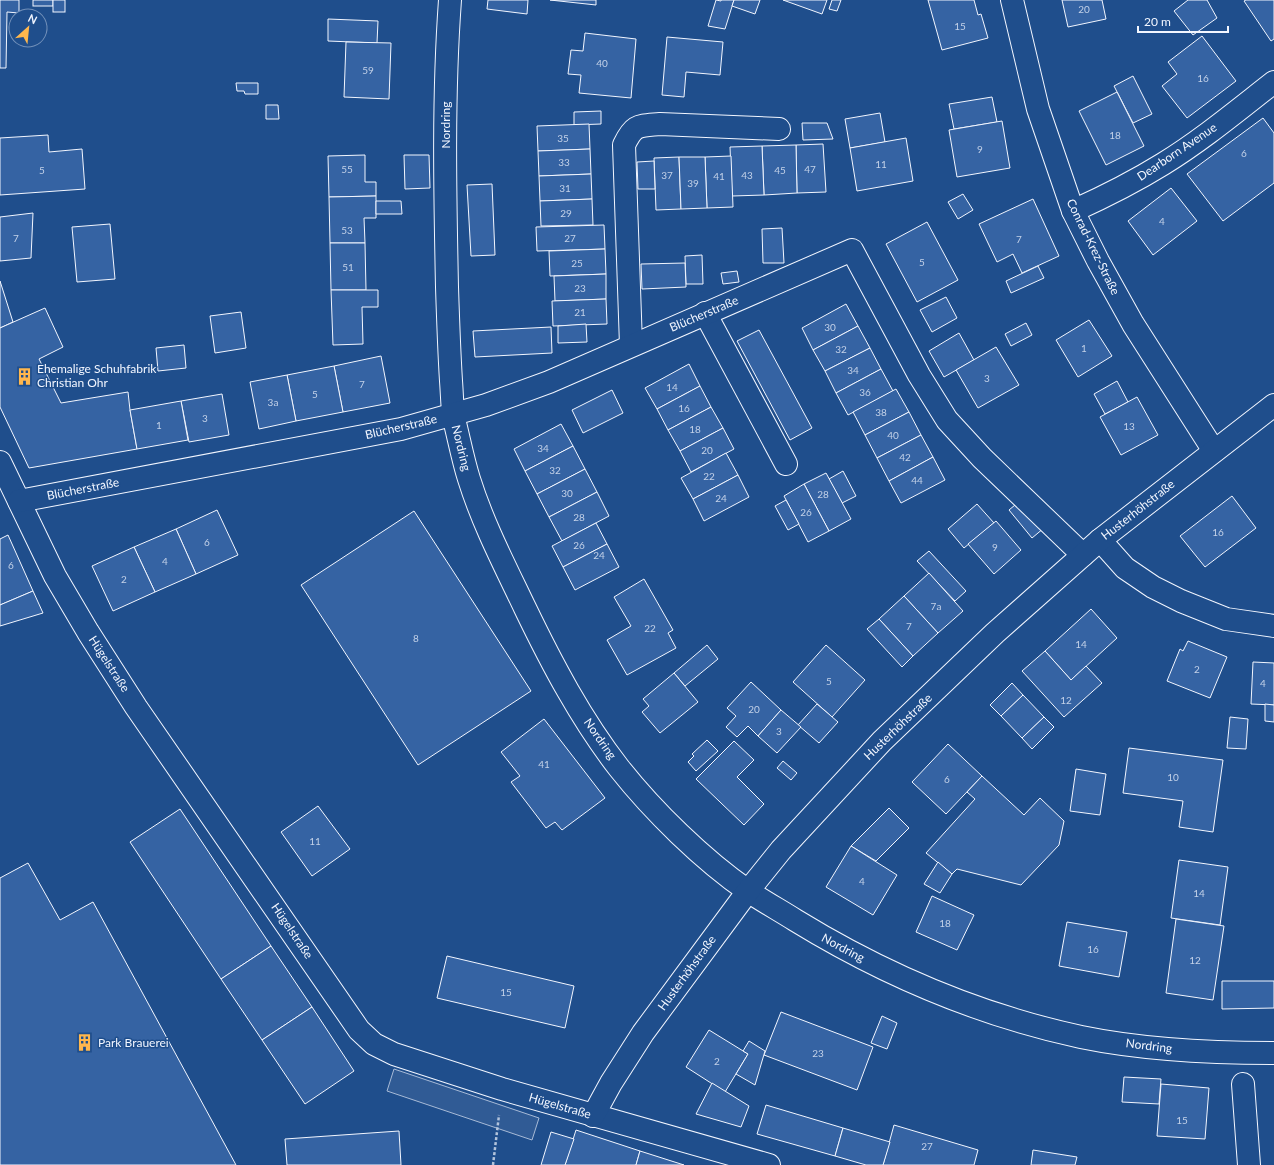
<svg xmlns="http://www.w3.org/2000/svg" width="1274" height="1165" font-family="Lato,sans-serif">
<style>
.parking{fill:#305b95;stroke:#a8bbd7}
.building{fill:#3563a3;stroke:#f2f6ff}
.lines{fill:none;stroke-linecap:round;stroke-linejoin:round}
.minor-casing{stroke:#f2f6ff;stroke-width:24}
.path{stroke:#b3c4dc;stroke-width:2.5;stroke-dasharray:3 2;stroke-linecap:butt}
.minor{stroke:#1f4e8c;stroke-width:22}
.labels{text-anchor:middle;stroke-width:3;stroke-linejoin:round;paint-order:stroke}
.number-label{font-size:10px;fill:#c3d1e8}
.street-label{font-size:12px;fill:#f2f6ff;stroke:#1f4e8c}
.poi-label{font-size:12px;fill:#f2f6ff;stroke:#1f4e8c;text-anchor:start}
</style>
<rect width="100%" height="100%" fill="#1f4e8c"/>
<polygon class="parking" points="394,1069 539,1118 532,1140 387,1091"/>
<g class="building">
<polygon points="0,0 19,0 19,13 7,12 6,68 0,68"/>
<rect x="33" y="0" width="20" height="6"/>
<rect x="53" y="0" width="12" height="12"/>
<polygon points="488,0 528,0 527,14 487,9"/>
<polygon points="550,0 596,0 596,5"/>
<polygon points="716,0 721,1 721,0 734,0 725,29 708,26"/>
<polygon points="734,0 760,0 755,14 732,6"/>
<polygon points="783,0 827,0 822,14"/>
<polygon points="832,0 841,0 837,11 829,9"/>
<polygon points="928,0 974,0 978,15 981,14 988,38 942,50"/>
<polygon points="1062,0 1102,0 1106,19 1068,27"/>
<polygon points="1188,0 1207,0 1217,18 1193,35 1174,11"/>
<polygon points="1246,0 1274,0 1274,39 1271,41 1244,1"/>
<polygon points="328,19 378,21 377,43 328,41"/>
<polygon points="585,33 636,39 631,98 579,93 581,75 568,74 571,50 583,51"/>
<polygon points="1202,36 1236,81 1187,118 1162,86 1177,74 1168,62"/>
<polygon points="667,37 723,42 720,75 686,72 684,97 662,95"/>
<polygon points="346,42 391,43 389,99 344,97"/>
<polygon points="1133,76 1152,114 1133,123 1114,86"/>
<polygon points="236,83 258,83 258,94 245,94 244,91 237,91"/>
<polygon points="1117,92 1144,146 1106,165 1079,111"/>
<polygon points="992,97 997,122 954,129 949,104"/>
<polygon points="266,105 278,105 279,119 266,119"/>
<polygon points="601,111 601,124 574,125 574,112"/>
<polygon points="880,113 885,142 850,148 845,119"/>
<polygon points="1263,118 1274,133 1274,183 1223,221 1187,174"/>
<polygon points="1002,121 1010,168 957,177 949,130"/>
<polygon points="802,123 827,123 833,139 803,140"/>
<polygon points="589,124 590,149 538,151 537,126"/>
<polygon points="48,135 49,152 82,149 85,189 0,195 0,138"/>
<polygon points="906,138 913,181 857,191 850,148"/>
<polygon points="823,144 826,192 797,193 796,145"/>
<polygon points="796,145 797,193 764,195 762,146"/>
<polygon points="762,146 764,195 732,196 730,147"/>
<polygon points="590,149 591,174 539,176 538,151"/>
<polygon points="365,155 365,182 376,182 376,196 329,197 328,156"/>
<polygon points="404,155 429,155 430,188 405,189"/>
<polygon points="731,156 733,207 707,208 705,157"/>
<polygon points="679,157 681,209 656,210 654,158"/>
<polygon points="679,157 705,157 707,208 681,209"/>
<polygon points="654,161 655,189 638,189 637,162"/>
<polygon points="591,174 592,199 540,201 539,176"/>
<polygon points="492,184 495,255 471,256 467,185"/>
<polygon points="1171,188 1197,221 1153,255 1128,221"/>
<polygon points="963,194 973,210 958,219 948,202"/>
<polygon points="376,196 376,218 364,218 365,243 330,243 329,197"/>
<polygon points="592,199 593,225 541,226 540,201"/>
<polygon points="1033,199 1059,256 1022,273 1013,254 997,262 979,224"/>
<polygon points="376,201 401,201 402,214 376,214"/>
<polygon points="33,213 31,258 0,261 0,217"/>
<polygon points="927,222 958,280 917,302 886,244"/>
<polygon points="110,224 115,279 77,282 72,227"/>
<polygon points="604,225 605,249 537,251 536,227"/>
<polygon points="782,228 784,263 763,263 762,229"/>
<polygon points="330,243 365,243 366,290 331,290"/>
<polygon points="605,249 606,274 550,276 549,251"/>
<polygon points="702,255 703,284 686,284 685,256"/>
<polygon points="685,263 686,287 642,289 641,264"/>
<polygon points="1038,266 1044,278 1011,293 1006,281"/>
<polygon points="737,271 739,282 723,284 721,273"/>
<polygon points="606,274 606,299 555,301 554,276"/>
<polygon points="0,281 13,322 0,328"/>
<polygon points="331,290 378,290 378,307 362,307 363,344 333,345"/>
<polygon points="946,297 957,318 932,332 920,310"/>
<polygon points="606,299 607,324 553,326 552,301"/>
<polygon points="846,304 858,326 813,350 802,328"/>
<polygon points="45,308 63,347 39,359 61,403 128,392 130,410 137,449 29,468 0,407 0,328"/>
<polygon points="241,312 246,348 215,353 210,316"/>
<polygon points="1089,320 1112,356 1078,377 1056,340"/>
<polygon points="1026,323 1032,335 1011,346 1005,334"/>
<polygon points="586,324 587,342 558,343 558,326"/>
<polygon points="858,326 870,348 825,371 813,350"/>
<polygon points="551,327 552,353 475,357 473,331"/>
<polygon points="759,330 812,428 790,440 737,341"/>
<polygon points="959,333 974,360 944,377 929,351"/>
<polygon points="184,345 186,368 158,371 156,348"/>
<polygon points="996,347 1019,385 978,408 956,370"/>
<polygon points="870,348 881,369 836,393 825,371"/>
<polygon points="381,356 390,403 343,412 334,366"/>
<polygon points="689,364 700,386 657,409 645,388"/>
<polygon points="334,366 343,412 296,421 287,375"/>
<polygon points="881,369 893,391 848,415 836,393"/>
<polygon points="287,375 296,421 259,429 250,382"/>
<polygon points="1117,381 1128,402 1105,414 1094,394"/>
<polygon points="700,386 711,407 668,430 657,409"/>
<polygon points="896,389 909,412 865,435 853,412"/>
<polygon points="612,390 623,413 583,433 572,410"/>
<polygon points="222,394 229,435 189,442 181,401"/>
<polygon points="1137,397 1158,435 1121,455 1100,417"/>
<polygon points="181,401 188,440 137,449 130,410"/>
<polygon points="711,407 723,428 680,451 668,430"/>
<polygon points="909,412 921,435 877,458 865,435"/>
<polygon points="561,424 573,446 525,471 514,449"/>
<polygon points="723,428 734,449 691,472 680,451"/>
<polygon points="921,435 933,457 889,481 877,458"/>
<polygon points="573,446 585,469 537,494 525,471"/>
<polygon points="726,453 738,475 693,499 681,478"/>
<polygon points="933,457 945,480 901,503 889,481"/>
<polygon points="585,469 597,492 549,517 537,494"/>
<polygon points="843,471 856,496 842,503 829,479"/>
<polygon points="826,473 851,519 829,531 804,484"/>
<polygon points="738,475 749,497 704,521 693,499"/>
<polygon points="804,484 829,531 808,542 784,496"/>
<polygon points="597,492 609,516 562,541 549,517"/>
<polygon points="1232,496 1256,528 1205,567 1180,536"/>
<polygon points="786,500 799,524 788,530 775,506"/>
<polygon points="1021,500 1044,528 1032,538 1009,510"/>
<polygon points="977,504 994,523 964,548 948,529"/>
<polygon points="217,510 238,555 196,574 176,529"/>
<polygon points="414,511 531,691 418,765 301,585"/>
<polygon points="996,521 1021,550 994,574 968,544"/>
<polygon points="596,523 607,544 563,567 552,546"/>
<polygon points="176,529 196,574 155,592 134,547"/>
<polygon points="8,535 33,591 0,605 0,539"/>
<polygon points="607,544 619,567 575,590 563,567"/>
<polygon points="134,547 155,592 113,611 92,566"/>
<polygon points="929,551 966,591 955,601 917,561"/>
<polygon points="929,573 963,611 938,633 904,596"/>
<polygon points="644,579 673,630 668,633 676,648 627,675 607,640 631,626 614,597"/>
<polygon points="33,591 43,613 0,626 0,605"/>
<polygon points="904,596 938,633 913,656 879,619"/>
<polygon points="1091,609 1117,638 1071,680 1045,651"/>
<polygon points="879,619 913,656 902,667 867,629"/>
<polygon points="1188,641 1227,657 1210,698 1167,681 1180,649 1183,651"/>
<polygon points="707,645 718,659 685,686 674,673"/>
<polygon points="826,645 865,680 832,717 793,682"/>
<polygon points="1045,651 1071,680 1086,666 1102,683 1064,717 1022,671"/>
<polygon points="1253,662 1274,663 1274,705 1251,704"/>
<polygon points="674,673 698,702 660,733 642,712 649,706 643,699"/>
<polygon points="751,682 781,710 758,736 748,726 737,737 726,727 736,716 727,708"/>
<polygon points="1012,683 1023,695 1001,716 990,705"/>
<polygon points="1023,695 1044,717 1022,738 1001,716"/>
<polygon points="817,704 838,722 819,743 798,725"/>
<polygon points="1265,704 1274,705 1274,722 1265,721"/>
<polygon points="781,710 801,727 777,753 758,736"/>
<polygon points="1044,717 1054,727 1032,749 1022,738"/>
<polygon points="1230,717 1248,719 1246,749 1227,748"/>
<polygon points="544,719 605,798 562,830 555,822 546,828 511,782 520,776 501,752"/>
<polygon points="707,740 718,751 696,771 688,762 694,756 692,754"/>
<polygon points="734,741 754,760 737,777 764,804 744,825 696,779"/>
<polygon points="948,744 982,776 946,814 912,782"/>
<polygon points="1129,748 1223,760 1213,832 1179,827 1183,801 1123,793"/>
<polygon points="783,761 797,773 791,780 777,768"/>
<polygon points="1076,769 1106,774 1100,815 1070,811"/>
<polygon points="982,776 1024,815 1040,798 1064,821 1059,845 1021,885 957,869 952,874 926,853 975,799 967,792"/>
<polygon points="318,806 350,849 312,876 281,832"/>
<polygon points="889,808 909,828 876,861 851,846"/>
<polygon points="180,809 271,946 221,979 130,842"/>
<polygon points="851,846 897,875 873,915 826,887"/>
<polygon points="1179,860 1228,867 1220,925 1171,918"/>
<polygon points="938,862 952,874 940,893 924,884"/>
<polygon points="28,863 60,920 93,902 236,1165 0,1165 0,878"/>
<polygon points="932,896 974,915 957,950 916,932"/>
<polygon points="1176,919 1224,926 1213,1000 1166,993"/>
<polygon points="1067,922 1127,932 1119,977 1059,966"/>
<polygon points="271,946 312,1007 262,1040 221,979"/>
<polygon points="447,956 574,986 565,1028 437,998"/>
<polygon points="1222,981 1274,981 1274,1008 1222,1009"/>
<polygon points="312,1007 354,1071 305,1104 262,1040"/>
<polygon points="781,1012 873,1047 857,1090 764,1055"/>
<polygon points="882,1016 897,1023 887,1049 871,1043"/>
<polygon points="709,1030 748,1054 725,1092 686,1067"/>
<polygon points="749,1041 765,1051 755,1085 736,1074 748,1054 743,1051"/>
<polygon points="1124,1077 1161,1079 1159,1104 1122,1102"/>
<polygon points="712,1083 749,1106 741,1127 696,1114"/>
<polygon points="1161,1084 1209,1088 1205,1139 1157,1136"/>
<polygon points="766,1105 843,1128 835,1156 757,1134"/>
<polygon points="894,1125 978,1150 974,1165 883,1165"/>
<polygon points="843,1128 890,1142 883,1165 866,1165 835,1156"/>
<polygon points="576,1130 640,1151 636,1165 565,1165"/>
<polygon points="399,1131 401,1165 287,1165 285,1139"/>
<polygon points="551,1132 574,1139 565,1165 541,1165"/>
<polygon points="1033,1150 1077,1157 1075,1165 1031,1165"/>
<polygon points="640,1151 684,1165 636,1165"/>
</g>
<g class="lines">
<defs>
<g id="minor">
<path d="M450 0C443 96 445 192 447 287 448 318 449 349 451 381 452 393 452 407 454 419 459 439 463 460 469 479 483 524 505 566 525 608 552 664 581 719 619 768 653 811 703 860 748 891 763 901 779 910 795 920 883 974 979 1015 1081 1037 1144 1050 1210 1053 1274 1053"/>
<polyline points="1012,0 1038,109 1073,211 1098,261 1133,324 1214,451"/>
<path d="M1073 211C1104 197 1134 182 1163 164 1202 140 1238 110 1274 82"/>
<polyline points="705,313 786,464"/>
<path d="M631 345 624 145C634 124 638 126 660 124L779 129"/>
<polyline points="0,462 55,576 88,632 136,707 359,1030 374,1044 394,1054 502,1089 769,1165"/>
<polyline points="19,501 401,429 486,405 549,382 852,250 919,375 947,420 982,458 1083,555"/>
<polyline points="1100,540 1125,568 1153,587 1181,601 1226,619 1274,626"/>
<polyline points="1243,1084 1249,1165"/>
<polyline points="593,1116 611,1083 643,1033 748,891 781,850 882,741 995,633 1100,540 1274,405"/>
</g>
</defs>
<use href="#minor" class="minor-casing"/>
<polyline class="path" points="493,1165 499,1115"/>
<use href="#minor" class="minor"/>
</g>
<defs>
<symbol id="building-bare" viewBox="-9 -9 18 18"><path d="M-4-6H4V6H1V3H-1V6H-4ZM-2.5-4.3h1.7v1.8h-1.7ZM.8-4.3h1.7v1.8H.8ZM-2.5-1h1.7V.8h-1.7ZM.8-1h1.7V.8H.8Z" fill="#ffb74d" stroke="#1f4e8c" stroke-width="2.5" paint-order="stroke"/></symbol>
</defs>
<g fill-rule="evenodd">
<use href="#building-bare" x="12" y="364" width="25" height="25"/>
<use href="#building-bare" x="72" y="1030" width="25" height="25"/>
</g>
<g class="labels">
<g class="number-label">
<text x="1084" y="13">20</text>
<text x="960" y="30">15</text>
<text x="602" y="67">40</text>
<text x="368" y="74">59</text>
<text x="1203" y="82">16</text>
<text x="1115" y="139">18</text>
<text x="563" y="142">35</text>
<text x="980" y="153">9</text>
<text x="1244" y="157">6</text>
<text x="564" y="166">33</text>
<text x="881" y="168">11</text>
<text x="347" y="173">55</text>
<text x="810" y="173">47</text>
<text x="42" y="174">5</text>
<text x="780" y="174">45</text>
<text x="667" y="179">37</text>
<text x="747" y="179">43</text>
<text x="719" y="180">41</text>
<text x="693" y="187">39</text>
<text x="565" y="192">31</text>
<text x="566" y="217">29</text>
<text x="1162" y="225">4</text>
<text x="347" y="234">53</text>
<text x="16" y="242">7</text>
<text x="570" y="242">27</text>
<text x="1019" y="243">7</text>
<text x="922" y="266">5</text>
<text x="577" y="267">25</text>
<text x="348" y="271">51</text>
<text x="580" y="292">23</text>
<text x="580" y="316">21</text>
<text x="830" y="331">30</text>
<text x="1084" y="352">1</text>
<text x="841" y="353">32</text>
<text x="853" y="374">34</text>
<text x="987" y="382">3</text>
<text x="362" y="388">7</text>
<text x="672" y="391">14</text>
<text x="865" y="396">36</text>
<text x="315" y="398">5</text>
<text x="273" y="406">3a</text>
<text x="684" y="412">16</text>
<text x="881" y="416">38</text>
<text x="205" y="422">3</text>
<text x="159" y="429">1</text>
<text x="1129" y="430">13</text>
<text x="695" y="433">18</text>
<text x="893" y="439">40</text>
<text x="543" y="452">34</text>
<text x="707" y="454">20</text>
<text x="905" y="461">42</text>
<text x="555" y="474">32</text>
<text x="709" y="480">22</text>
<text x="917" y="484">44</text>
<text x="567" y="497">30</text>
<text x="823" y="498">28</text>
<text x="721" y="502">24</text>
<text x="806" y="516">26</text>
<text x="579" y="521">28</text>
<text x="1218" y="536">16</text>
<text x="207" y="546">6</text>
<text x="579" y="549">26</text>
<text x="995" y="551">9</text>
<text x="599" y="559">24</text>
<text x="165" y="565">4</text>
<text x="11" y="569">6</text>
<text x="124" y="583">2</text>
<text x="936" y="610">7a</text>
<text x="909" y="630">7</text>
<text x="650" y="632">22</text>
<text x="416" y="642">8</text>
<text x="1081" y="648">14</text>
<text x="1197" y="673">2</text>
<text x="829" y="685">5</text>
<text x="1263" y="687">4</text>
<text x="1066" y="704">12</text>
<text x="754" y="713">20</text>
<text x="779" y="735">3</text>
<text x="544" y="768">41</text>
<text x="1173" y="781">10</text>
<text x="947" y="783">6</text>
<text x="315" y="845">11</text>
<text x="862" y="885">4</text>
<text x="1199" y="897">14</text>
<text x="945" y="927">18</text>
<text x="1093" y="953">16</text>
<text x="1195" y="964">12</text>
<text x="506" y="996">15</text>
<text x="818" y="1057">23</text>
<text x="717" y="1065">2</text>
<text x="1182" y="1124">15</text>
<text x="927" y="1150">27</text>
</g>
<g class="street-label">
<text transform="translate(446 125) rotate(-90)" y="4">Nordring</text>
<text transform="translate(1177 152) rotate(-34)" y="4">Dearborn Avenue</text>
<text transform="translate(1093 247) rotate(64)" y="4">Conrad-Krez-Straße</text>
<text transform="translate(704 314) rotate(-23)" y="4">Blücherstraße</text>
<text transform="translate(401 427) rotate(-13)" y="4">Blücherstraße</text>
<text transform="translate(461 448) rotate(76)" y="4">Nordring</text>
<text transform="translate(83 489) rotate(-11)" y="4">Blücherstraße</text>
<text transform="translate(1138 510) rotate(-38)" y="4">Husterhöhstraße</text>
<text transform="translate(109 664) rotate(57)" y="4">Hügelstraße</text>
<text transform="translate(898 727) rotate(-44)" y="4">Husterhöhstraße</text>
<text transform="translate(600 739) rotate(55)" y="4">Nordring</text>
<text transform="translate(292 931) rotate(56)" y="4">Hügelstraße</text>
<text transform="translate(843 948) rotate(28)" y="4">Nordring</text>
<text transform="translate(687 973) rotate(-54)" y="4">Husterhöhstraße</text>
<text transform="translate(1149 1046) rotate(7)" y="4">Nordring</text>
<text transform="translate(560 1106) rotate(16)" y="4">Hügelstraße</text>
</g>
<g class="poi-label">
<text x="37" y="373">Ehemalige Schuhfabrik<tspan x="37" dy="14">Christian Ohr</tspan></text>
<text x="98" y="1047">Park Brauerei</text>
</g>
</g>
<g transform="translate(28 28) rotate(27)"><circle r="19" fill="#1f4e8c" stroke="#7391ba"/>
<path d="M0-3L7 15L0 10L-7 15Z" fill="#ffb74d"/>
<text y="-6" font-size="11" font-weight="bold" text-anchor="middle" fill="#f2f6ff">N</text>
</g>
<path d="M1138 26v6h90v-6" fill="none" stroke="#f2f6ff" stroke-width="2"/>
<text x="1144" y="26" font-size="12" fill="#f2f6ff" stroke="#1f4e8c" stroke-width="3" paint-order="stroke">20 m</text>
</svg>
